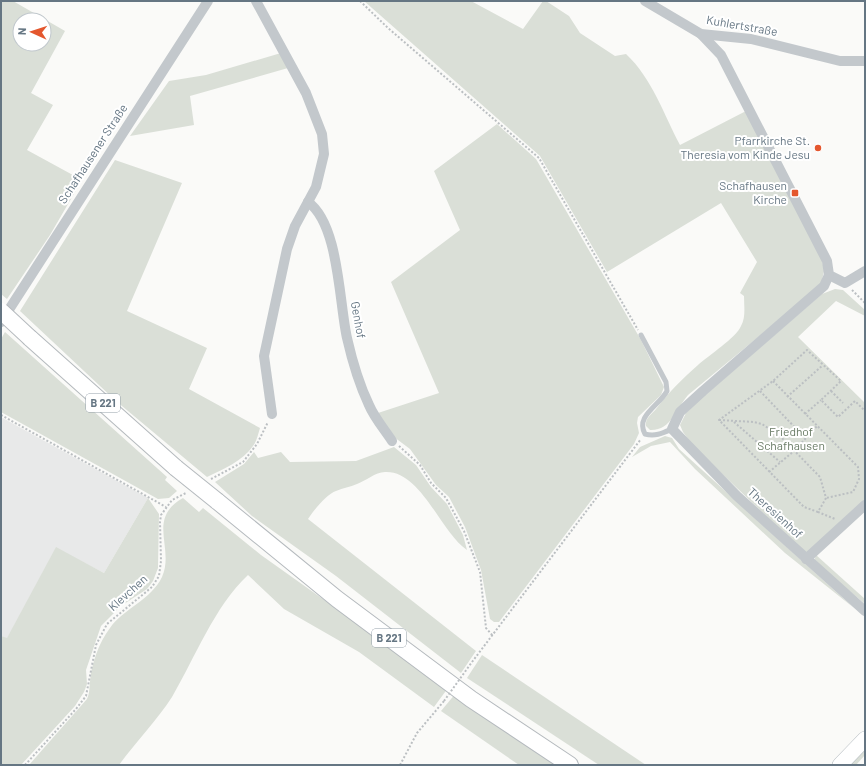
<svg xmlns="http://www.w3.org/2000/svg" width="866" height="766" font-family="Barlow,sans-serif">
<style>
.built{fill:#e8e9e9}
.green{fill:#dadfd7;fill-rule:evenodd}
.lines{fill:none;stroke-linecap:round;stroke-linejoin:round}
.secondary-casing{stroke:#b3babf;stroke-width:16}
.primary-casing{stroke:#b5babe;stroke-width:18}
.path{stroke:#bbbfc2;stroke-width:2;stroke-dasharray:2 2;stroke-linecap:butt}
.lane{stroke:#c3c8cc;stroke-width:5}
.street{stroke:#c3c8cc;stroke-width:10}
.secondary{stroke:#fff;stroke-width:15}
.primary{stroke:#fff;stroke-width:16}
.primary-bridge-casing{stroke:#b5babe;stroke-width:18;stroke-linecap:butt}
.path-bridge{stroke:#bbbfc2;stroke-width:2;stroke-dasharray:2 2;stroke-linecap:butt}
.primary-bridge{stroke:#fff;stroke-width:16}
.poi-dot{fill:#e4572e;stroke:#fff;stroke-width:1.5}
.labels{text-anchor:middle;stroke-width:4;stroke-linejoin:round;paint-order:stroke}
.shield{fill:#fff;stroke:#939fa8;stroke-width:1}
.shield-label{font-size:11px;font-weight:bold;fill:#657683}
.street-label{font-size:12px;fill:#657683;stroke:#fff}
.poi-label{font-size:12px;fill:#657683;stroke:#fff;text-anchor:end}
.park-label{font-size:12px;fill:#687a64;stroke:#fff}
</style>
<rect width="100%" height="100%" fill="#fafaf8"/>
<polygon class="built" points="1,417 148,498 104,573 56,548 7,639 1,636"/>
<g class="green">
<path d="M1 1H13L65 31 31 93 53 105 27 150 82 180 50 235 7 299 1 294ZM20 20H44V44H20Z"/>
<path d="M364 1H471L523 29 543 1H546L569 16 580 33 615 56 626 54C652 78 664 115 680 145L746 111 821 254 824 271 821 285 688 395C676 409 671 431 650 430L646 426C645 418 651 415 656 409 669 392 683 378 698 365 709 355 736 338 741 326 746 317 744 306 744 296L740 293 757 262 721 203 607 272 540 156Z"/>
<polygon points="281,53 288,68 190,96 194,125 130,136 169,81 206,75"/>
<polygon points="497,124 536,159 641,340 664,387 661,395 638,417 637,423 639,433 634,444 499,622 494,622 490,619 481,570 465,527 449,497 436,485 410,449 394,437 378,413 439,393 391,282 460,230 434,171"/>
<path d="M115 160 182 183 127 311 207 348 189 389 260 428C258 434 257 441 253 446 243 461 223 469 207 477L116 401 20 311Z"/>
<polygon points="835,289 843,290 865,310 865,316 836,301 798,337 865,403 865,501 807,555 693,446 683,432 680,425 686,413 697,402 822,294"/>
<polygon points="5,332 167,477 165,480 177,491 169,498 158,499 1,412 1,339"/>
<polygon points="665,436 672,438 679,449 854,608 785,553 695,469 670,442 651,446 632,457 640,447"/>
<path d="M394 447 416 465 431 487 447 504 463 535 467 550C441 533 421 470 385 472 375 472 366 481 357 484 350 487 343 488 336 491 327 494 313 511 308 519L476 651 461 673 336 576 252 516 215 482 244 464 254 452 258 458 281 452 290 462 356 461Z"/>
<polygon points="148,498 159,514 158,568 153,581 147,589 121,606 101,626 86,670 87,684 84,692 75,706 21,765 1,765 1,636 7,638 56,547 104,573"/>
<path d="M183 498 199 512 203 508 261 555 448 688 434 707 359 652 284 609 248 575C214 607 195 658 172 697 158 719 135 743 119 765H29L87 699C90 692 89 689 90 682 91 665 99 642 110 628 123 609 151 600 162 577 175 548 146 519 183 498Z"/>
<polygon points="816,555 865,599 865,604 814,561"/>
<polygon points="482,655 646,765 599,765 467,678"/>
<polygon points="456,693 565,765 519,765 441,711"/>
<polygon points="865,749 865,755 856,765 850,765"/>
</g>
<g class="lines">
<defs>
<polyline id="secondary" points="840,765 865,739"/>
<g id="primary">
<polyline points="30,338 176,468"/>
<polyline points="217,501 337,599 471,699 570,765"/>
</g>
</defs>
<use href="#secondary" class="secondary-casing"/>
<use href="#primary" class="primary-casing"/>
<g class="path">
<polyline points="360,1 388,28 539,158 638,330"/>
<polyline points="852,290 865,303"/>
<polyline points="773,381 858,467 859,479 853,492 826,498"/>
<polyline points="760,391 805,438"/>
<polyline points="831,391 843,403"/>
<polyline points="787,397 823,365"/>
<polyline points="805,414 821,400"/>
<polyline points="1,415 166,507"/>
<polyline points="719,420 754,422 762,424 780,436 820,477 826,498 818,512 835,519"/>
<polyline points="734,422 780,462"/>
<polyline points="399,446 420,465 431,483 446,498 464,531 480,572 486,628 493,636"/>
<polyline points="769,472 794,451 818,425"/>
<polyline points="211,479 243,462 257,444 268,422"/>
<polyline points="818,512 804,507 719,420 773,381 807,350 841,381 821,400 838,417 855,401 865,411"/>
<polyline points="472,662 641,439"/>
<polyline points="25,765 76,709 86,696 96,645 107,624 152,587 159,576 161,561 160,522 161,515 172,500 186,493"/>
<polyline points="400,765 417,733 444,701"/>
</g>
<path class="lane" d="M641 335 666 382 667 391C659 406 635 416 645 434 655 437 663 433 672 429"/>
<g class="street">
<polyline points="256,1 306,93 322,134 324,154 316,187 295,226 287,249 264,356 272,414"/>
<polyline points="645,1 701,34 751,39 840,61 865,61"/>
<polyline points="701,34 721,55 827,261 829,275 845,283 865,271"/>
<path d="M308 202C339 224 339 302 347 338 352 360 359 384 369 405 374 417 384 429 392 441"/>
<polyline points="829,275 824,286 703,391 680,412 672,429 737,496 865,611"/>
<polyline points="1,322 208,1"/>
<polyline points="806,559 865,505"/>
</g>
<use href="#secondary" class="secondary"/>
<use href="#primary" class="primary"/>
<defs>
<g id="primary-bridge">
<polyline points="1,311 30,338"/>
<polyline points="176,468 217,501"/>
</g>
</defs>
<use href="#primary-bridge" class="primary-bridge-casing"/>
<polyline class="path-bridge" points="444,701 472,662"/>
<use href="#primary-bridge" class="primary-bridge"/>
</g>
<g class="poi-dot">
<circle cx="818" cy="148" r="4"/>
<rect x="791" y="189" width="8" height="8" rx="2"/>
</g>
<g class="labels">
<g class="shield">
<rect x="86" y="394" width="34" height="18" rx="3"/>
<rect x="372" y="629" width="34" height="18" rx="3"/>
</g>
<g class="shield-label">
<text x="103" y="407">B 221</text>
<text x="389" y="642">B 221</text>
</g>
<g class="street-label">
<text transform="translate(742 26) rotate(10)" y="4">Kuhlertstraße</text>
<text transform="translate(93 154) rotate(-57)" y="4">Schafhausener Straße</text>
<text transform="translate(358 320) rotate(80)" y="4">Genhof</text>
<text transform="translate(775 513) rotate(42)" y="4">Theresienhof</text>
<text transform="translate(128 593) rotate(-42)" y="4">Klevchen</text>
</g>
<g class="poi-label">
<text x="810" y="145">Pfarrkirche St.<tspan x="810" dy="14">Theresia vom Kinde Jesu</tspan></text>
<text x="787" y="190">Schafhausen<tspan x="787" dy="14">Kirche</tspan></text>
</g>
<g class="park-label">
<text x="791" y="436">Friedhof<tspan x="791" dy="14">Schafhausen</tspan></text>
</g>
</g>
<rect width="866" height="766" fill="none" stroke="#657683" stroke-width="4"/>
<g transform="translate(32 32) rotate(273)"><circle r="19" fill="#ffffff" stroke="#c1c8cd"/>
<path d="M0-3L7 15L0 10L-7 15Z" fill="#e4572e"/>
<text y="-6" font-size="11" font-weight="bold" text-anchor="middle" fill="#657683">N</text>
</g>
</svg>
